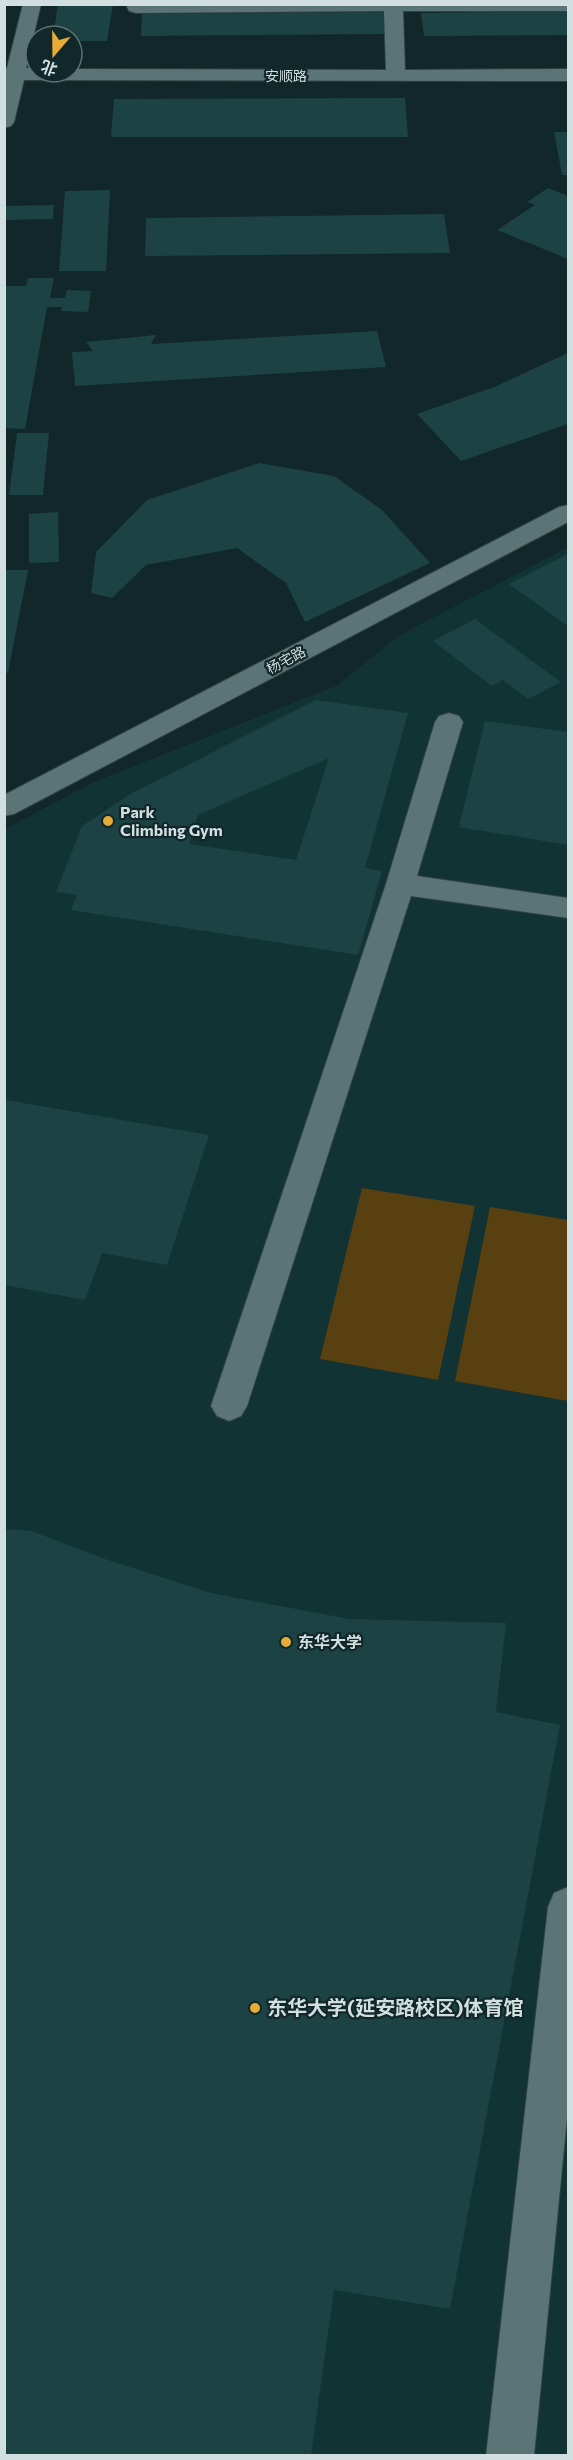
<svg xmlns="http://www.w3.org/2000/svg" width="573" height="2460" font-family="Commissioner,'Noto Sans SC',sans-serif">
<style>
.built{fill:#113334}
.green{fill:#594011}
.building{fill:#1c4244;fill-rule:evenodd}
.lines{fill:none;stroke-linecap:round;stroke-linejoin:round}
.minor-casing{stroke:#324243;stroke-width:2}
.minor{fill:#5b7475;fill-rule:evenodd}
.poi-dot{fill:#e7ac36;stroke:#112729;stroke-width:2}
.labels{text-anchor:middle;stroke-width:4.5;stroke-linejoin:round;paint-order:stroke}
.far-street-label{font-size:14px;fill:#d2dfe0;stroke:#112729}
.poi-label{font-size:16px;font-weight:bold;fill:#d2dfe0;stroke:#112729;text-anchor:start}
.near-poi-label{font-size:20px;font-weight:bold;fill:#d2dfe0;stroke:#112729;text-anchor:start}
</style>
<rect width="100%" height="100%" fill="#112729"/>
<polygon class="built" points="568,547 568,2455 5,2456 5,829 94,782 336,686 400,635"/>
<g class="green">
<polygon points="362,1188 475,1206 438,1380 320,1359"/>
<polygon points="490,1207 568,1220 568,1401 455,1381"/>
</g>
<g class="building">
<polygon points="58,4 113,4 107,41 72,41 72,36 53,36"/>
<polygon points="568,11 568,35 424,36 421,13"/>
<polygon points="383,12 385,34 141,36 142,14"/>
<polygon points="405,98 408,137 111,137 114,99"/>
<polygon points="554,132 568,132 568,175 562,175"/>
<polygon points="548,188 568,196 568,259 497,230 535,205 527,202"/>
<polygon points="110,190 106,271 59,271 65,191"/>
<polygon points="54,205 53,219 4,220 4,206"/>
<polygon points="444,214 450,253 145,256 146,218"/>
<polygon points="28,278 54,278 50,298 65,298 67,290 91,291 88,312 61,311 62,307 47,307 25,429 4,428 4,286 26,286"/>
<polygon points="377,331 386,367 75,386 72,352 93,351 86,342 156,335 151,344"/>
<polygon points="568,353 568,424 461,461 417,414 494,387"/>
<polygon points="17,433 49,433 43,495 9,495"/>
<polygon points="259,463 334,476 382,510 430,563 305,622 286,583 237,548 146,565 112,598 91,593 96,552 147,500"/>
<polygon points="58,512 59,562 29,563 29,514"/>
<polygon points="568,554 568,626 509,584"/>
<polygon points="4,570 28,570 8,673 4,672"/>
<polygon points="475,619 561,682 528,699 503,680 492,686 433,641"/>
<path d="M316 700 408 713 365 868 382 871 358 955 71 910 77 895 56 892 82 826 132 793ZM329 758 296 860 189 844 198 815Z"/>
<polygon points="485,721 568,732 568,845 459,827"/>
<polygon points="6,1100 209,1135 167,1265 102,1253 85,1300 4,1285"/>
<polygon points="4,1529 32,1531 108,1560 211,1593 349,1619 506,1623 496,1712 560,1725 450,2309 334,2290 311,2456 4,2456"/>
</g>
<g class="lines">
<defs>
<g id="minor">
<polygon points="23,4 41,4 26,68 36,68 36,72 72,72 72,69 386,70 384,11 136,13 129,11 127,7 128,4 568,4 568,11 403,11 405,70 568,69 568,81 24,80 14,122 11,126 4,128 4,68 7,68"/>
<polygon points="568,505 568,522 14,814 4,816 4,795 559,507"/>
<polygon points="449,713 459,716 463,722 417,876 568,898 568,918 411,896 247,1406 241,1416 229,1421 217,1416 211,1406 386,884 435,722 439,716"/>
<polygon points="568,1887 568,2107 534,2456 486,2456 548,1907 554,1893"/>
</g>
</defs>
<use href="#minor" class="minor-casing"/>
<use href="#minor" class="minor"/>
</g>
<g class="poi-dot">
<circle cx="108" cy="821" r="6"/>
<circle cx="286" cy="1642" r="6"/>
<circle cx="255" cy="2008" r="6"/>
</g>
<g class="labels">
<g class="far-street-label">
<text x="286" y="81">安顺路</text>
<text transform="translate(286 660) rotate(-28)" y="5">杨宅路</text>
</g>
<g class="poi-label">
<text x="120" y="818">Park<tspan x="120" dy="18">Climbing Gym</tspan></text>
<text x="298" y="1648">东华大学</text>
</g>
<g class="near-poi-label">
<text x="267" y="2015">东华大学(延安路校区)体育馆</text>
</g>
</g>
<rect width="573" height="2460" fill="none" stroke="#d2dfe0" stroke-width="12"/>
<g transform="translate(54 54) rotate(200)"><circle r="28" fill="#112729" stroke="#5e7172" stroke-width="1.5"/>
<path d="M0-4.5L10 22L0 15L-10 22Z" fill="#e7ac36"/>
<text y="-9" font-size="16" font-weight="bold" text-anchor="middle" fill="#d2dfe0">北</text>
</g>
</svg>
